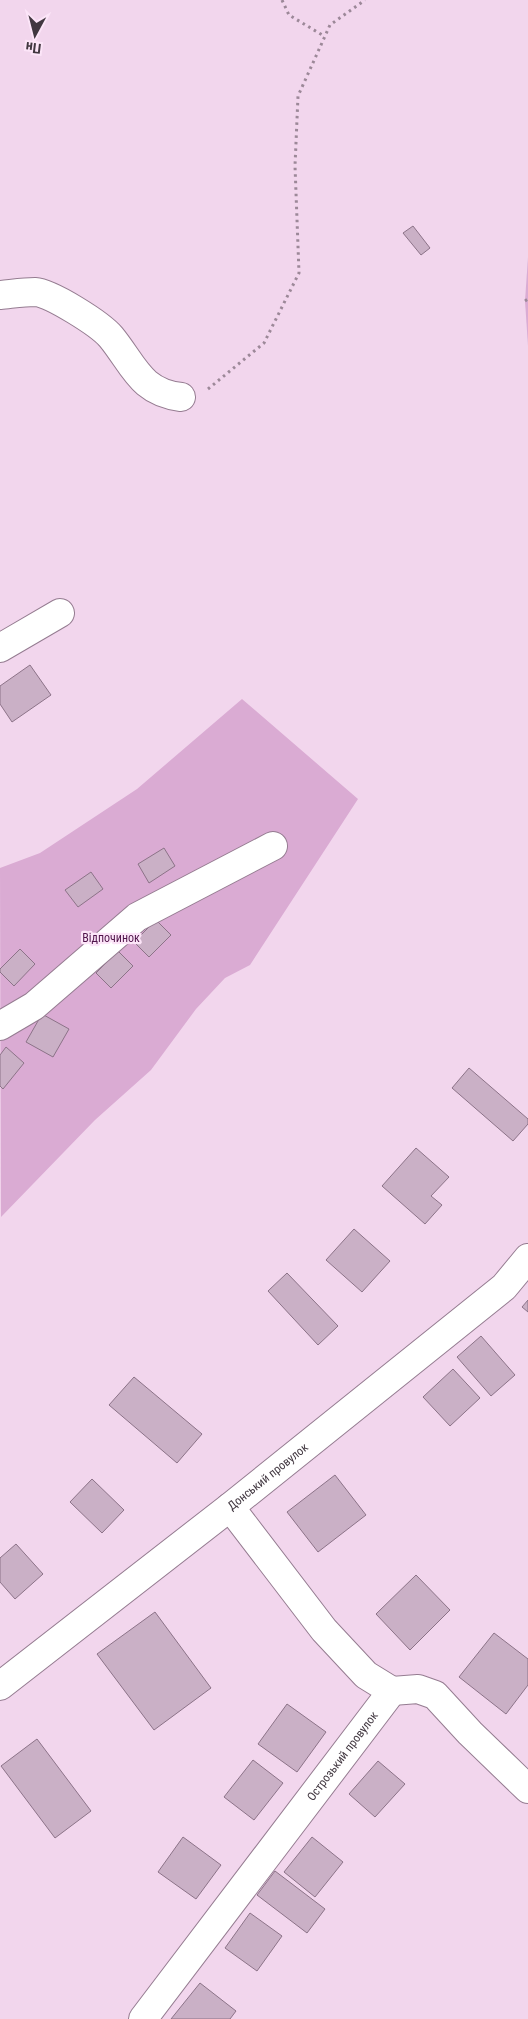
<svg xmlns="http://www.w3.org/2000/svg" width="528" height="2019" font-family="'Roboto Condensed',sans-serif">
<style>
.green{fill:#daabd3}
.building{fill:#cab0c6;stroke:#8c7388}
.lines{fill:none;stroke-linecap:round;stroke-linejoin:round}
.minor-casing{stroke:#957c91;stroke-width:30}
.path{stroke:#9c8898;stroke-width:3;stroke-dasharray:2.5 4;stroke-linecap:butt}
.minor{stroke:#fff;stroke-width:28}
.labels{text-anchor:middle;stroke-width:4.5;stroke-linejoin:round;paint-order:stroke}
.park-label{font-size:12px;fill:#50154b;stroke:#fce5f8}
.street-label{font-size:12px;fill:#413740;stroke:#fce5f8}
</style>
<rect width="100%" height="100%" fill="#f2d6ed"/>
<g class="green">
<polygon points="528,257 528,346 525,301"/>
<polygon points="242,699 358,799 250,965 225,978 196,1009 151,1070 95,1120 1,1217 0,868 40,853 137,789"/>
</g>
<g class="building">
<polygon points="413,226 430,248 421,255 403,233"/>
<polygon points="30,665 51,695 12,722 0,704 0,686"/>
<polygon points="164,848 175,866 149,883 138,864"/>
<polygon points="91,872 103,889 78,907 65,890"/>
<polygon points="156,920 171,935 149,957 134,942"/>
<polygon points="20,949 35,964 14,986 0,972 0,969"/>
<polygon points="118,951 133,966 111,988 96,973"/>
<polygon points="42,1014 69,1029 53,1057 26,1042"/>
<polygon points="6,1047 24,1063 3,1089 0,1086 0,1055"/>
<polygon points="469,1068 528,1119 528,1124 513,1141 452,1088"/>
<polygon points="416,1148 449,1177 431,1196 442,1205 425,1224 382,1186"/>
<polygon points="354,1229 390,1261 362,1292 326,1260"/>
<polygon points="287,1273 338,1326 318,1345 268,1291"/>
<polygon points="528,1300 528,1312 522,1307"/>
<polygon points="481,1336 515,1375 491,1396 457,1357"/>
<polygon points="453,1369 480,1398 450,1426 423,1397"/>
<polygon points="134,1377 202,1434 177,1463 109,1405"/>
<polygon points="335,1475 366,1515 318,1552 287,1512"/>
<polygon points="92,1479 124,1510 102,1533 70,1502"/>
<polygon points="16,1544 43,1574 15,1599 0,1582 0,1558"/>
<polygon points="416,1575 450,1610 410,1650 376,1614"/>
<polygon points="155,1612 211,1688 154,1730 97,1654"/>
<polygon points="494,1633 528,1659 528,1685 506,1714 459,1677"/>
<polygon points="287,1704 326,1732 297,1772 258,1744"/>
<polygon points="37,1739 91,1811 55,1838 1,1766"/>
<polygon points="253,1760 283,1783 254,1820 224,1797"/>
<polygon points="378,1761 405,1784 375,1817 349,1794"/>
<polygon points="183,1837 221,1865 196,1899 158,1872"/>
<polygon points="312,1837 343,1862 315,1897 284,1872"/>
<polygon points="275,1871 325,1909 307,1933 257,1895"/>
<polygon points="250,1913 282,1936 257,1971 225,1948"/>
<polygon points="200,1983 236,2011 230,2019 171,2019"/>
</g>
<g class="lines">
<defs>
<g id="minor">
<path d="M0 295C11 294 24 292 35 292 51 293 100 324 111 337 134 365 140 392 181 397"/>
<polyline points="0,648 60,613"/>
<polyline points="0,1026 34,1006 137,917 273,846"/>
<path id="s1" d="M0 1686 230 1507 504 1287 528 1258"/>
<polyline points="392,1691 418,1689 435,1695 470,1733 528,1789"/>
<path id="s2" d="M143 2019 392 1691 366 1675 324 1630 230 1507"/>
</g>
</defs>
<use href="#minor" class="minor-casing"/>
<g class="path">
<polyline points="282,0 289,15 324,36"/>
<polyline points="525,301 528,299"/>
<polyline points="208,389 264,343 299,273 295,166 298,96 330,25 365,0"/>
</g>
<use href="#minor" class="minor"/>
</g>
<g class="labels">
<g class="park-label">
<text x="111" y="942">Відпочинок</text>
</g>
<g class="street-label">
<text dy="4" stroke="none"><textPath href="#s1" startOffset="340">Донський провулок</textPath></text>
<text dy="4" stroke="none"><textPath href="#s2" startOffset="330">Острозький провулок</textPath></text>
</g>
</g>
<g transform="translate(35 35) rotate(187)" stroke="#fce5f8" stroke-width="4" paint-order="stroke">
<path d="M0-4L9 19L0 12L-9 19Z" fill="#413740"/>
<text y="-8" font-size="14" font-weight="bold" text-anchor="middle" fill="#413740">Пн</text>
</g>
</svg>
